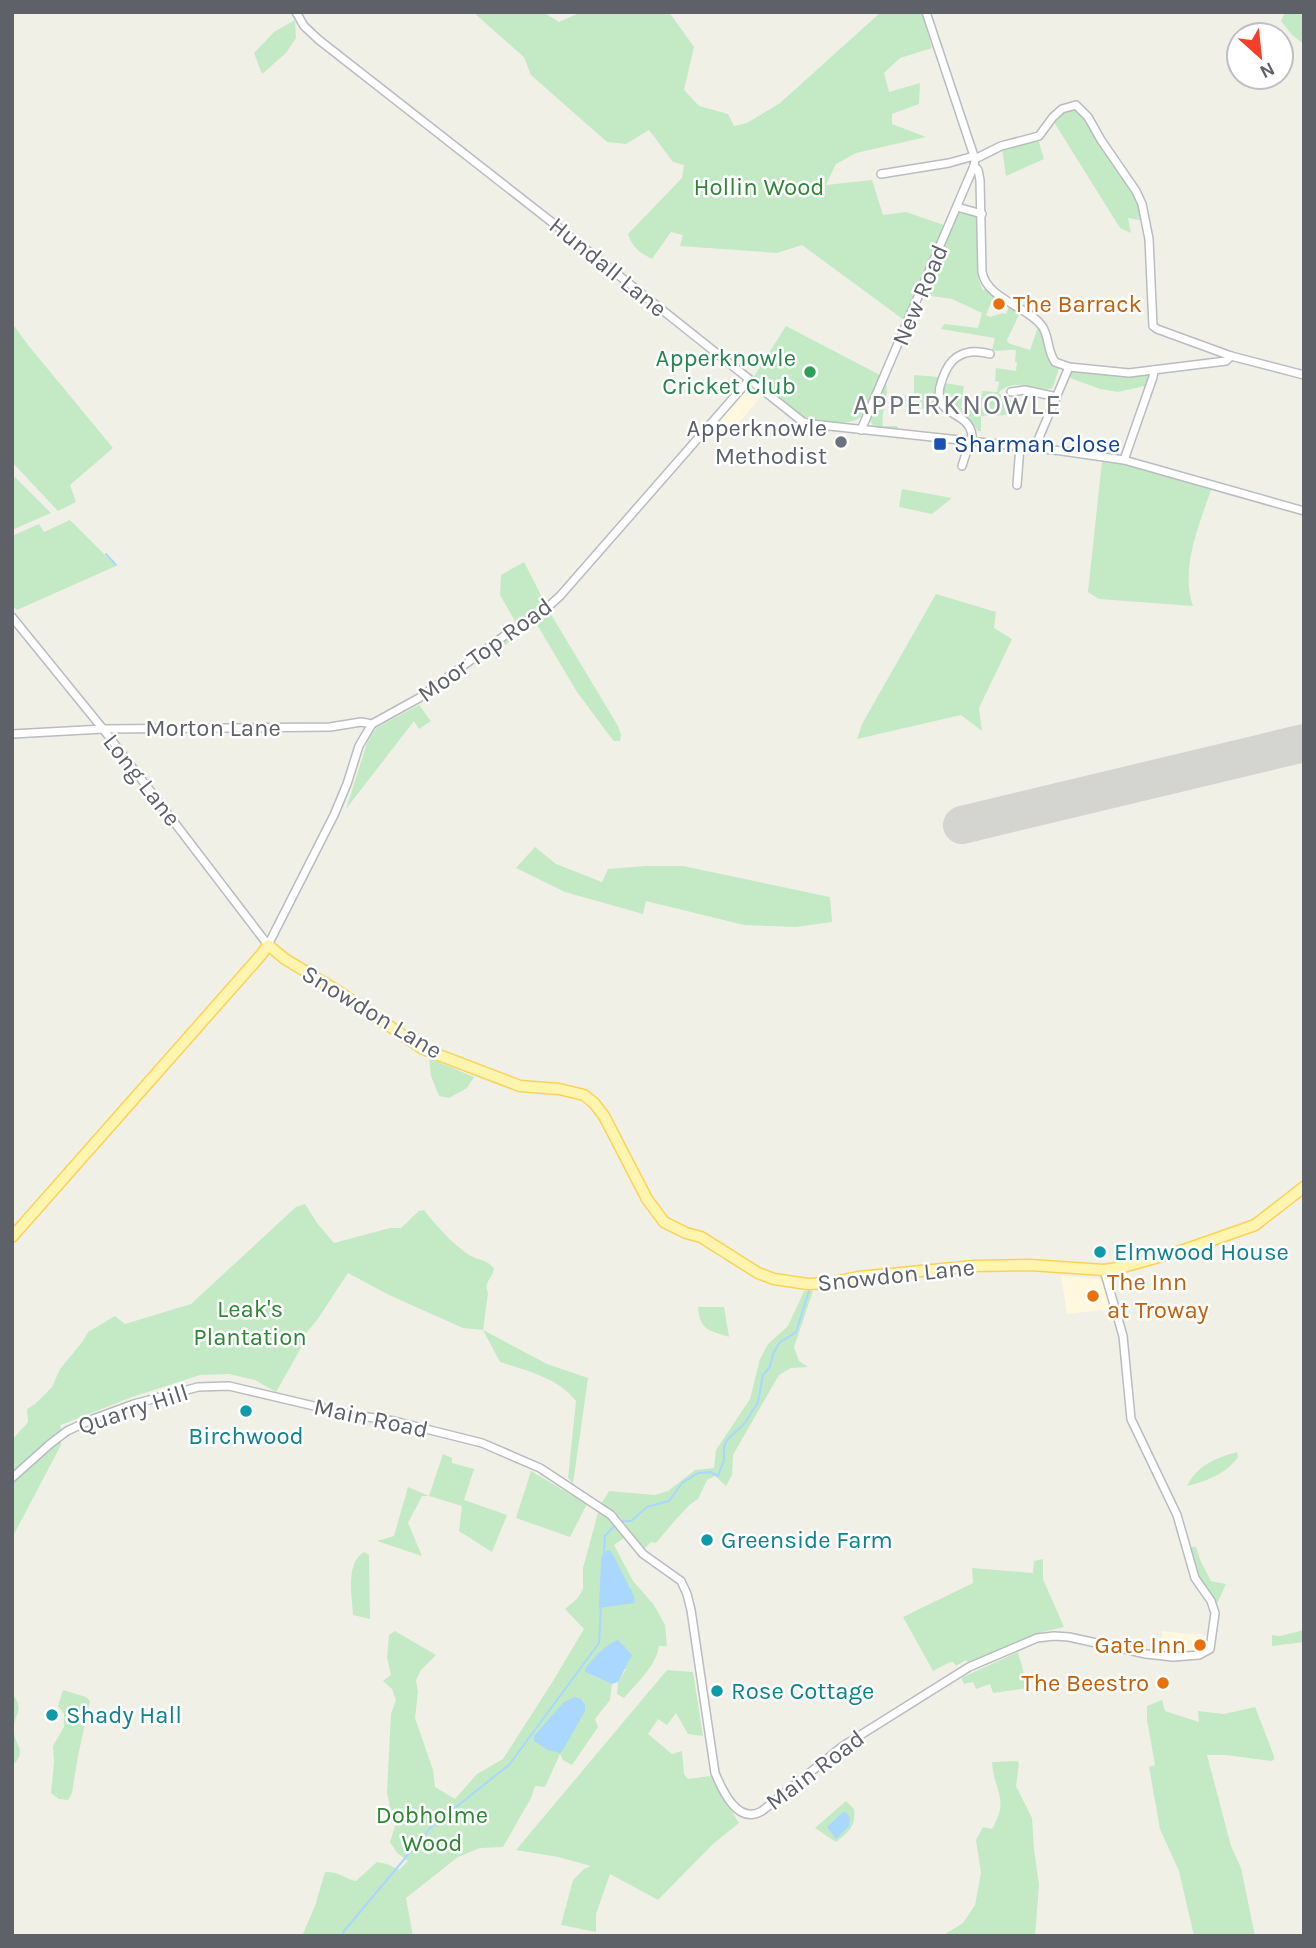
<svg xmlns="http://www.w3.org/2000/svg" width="1316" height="1948" font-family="Karla,sans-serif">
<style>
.commercial{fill:#fff8df}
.green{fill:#c3eac4}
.water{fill:#aad7ff}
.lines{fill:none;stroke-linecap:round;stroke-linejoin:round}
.stream{stroke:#aad7ff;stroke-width:2}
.runway{stroke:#d4d4d0;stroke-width:38}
.minor-casing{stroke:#b9bcc1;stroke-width:10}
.major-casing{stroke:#fcd256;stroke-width:13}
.minor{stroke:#fff;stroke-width:7}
.major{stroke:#fff5af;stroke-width:10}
.food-dot{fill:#e8710a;stroke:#fff;stroke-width:2.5}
.leisure-dot{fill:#2e9e5b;stroke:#fff;stroke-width:2.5}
.worship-dot{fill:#6b7280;stroke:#fff;stroke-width:2.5}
.transit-dot{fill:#1a4fb4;stroke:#fff;stroke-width:2.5}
.culture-dot{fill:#0f9aa8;stroke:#fff;stroke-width:2.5}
.labels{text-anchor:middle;stroke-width:5;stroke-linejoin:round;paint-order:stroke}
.park-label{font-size:24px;fill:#2f8636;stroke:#fff}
.street-label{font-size:24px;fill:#5e6268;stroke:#fff}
.food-label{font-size:24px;fill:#c56008;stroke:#fff;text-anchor:start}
.leisure-label{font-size:24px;fill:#27864d;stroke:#fff;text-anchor:end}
.worship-label{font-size:24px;fill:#5b616d;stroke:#fff;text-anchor:end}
.transit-label{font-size:24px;fill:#164399;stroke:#fff;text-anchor:start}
.culture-label{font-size:24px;fill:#0d838f;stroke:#fff;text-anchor:start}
.quarter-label{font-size:28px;letter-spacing:2px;fill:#6f747b;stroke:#fff}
</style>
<rect width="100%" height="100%" fill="#f1f0e7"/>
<g class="commercial">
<polygon points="749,386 761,396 733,430 719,418"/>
<polygon points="1061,1276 1098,1279 1104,1283 1114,1314 1107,1317 1102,1310 1067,1314"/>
<polygon points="1162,1631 1210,1636 1208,1648 1202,1651 1176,1654 1162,1653"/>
</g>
<g class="green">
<path d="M473 12H543L559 22 581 12H669L694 47 684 90 699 106 728 114 734 126 747 123 780 103 881 12H922L932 48 900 58 884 73 889 92 920 83 919 104 892 114V124L926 137 856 153 836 164 826 185 872 180 883 215 906 212 944 225 904 320 802 245 777 253 680 246 683 235 671 232 652 259C640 253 632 247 628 234L682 178 684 165 673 162 649 130 626 144 607 142 531 75 524 57Z"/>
<polygon points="1285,12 1304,12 1304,44 1292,35 1281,21"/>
<polygon points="295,20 296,38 286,53 262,74 254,53 274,32"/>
<polygon points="1074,108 1083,115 1136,198 1143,221 1128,218 1131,233 1120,228 1054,122 1065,111"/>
<polygon points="1038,139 1044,159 1006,176 1002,148"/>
<path d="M959 212 978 218 980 245 978 279 983 290 987 289 995 294 986 315 990 317 1003 313 1006 314 1010 305 1020 313 1007 340 1008 343 1030 350 1038 327 1041 329 1054 364 1059 368 1053 387 1051 389C1033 389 1014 378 999 392L1000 395 1010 400 1017 399V410L1012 415 981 416V431H978C965 408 936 414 944 383L964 386 961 408 980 410 982 391 997 392 999 382 995 381 996 368 1016 371 1017 362H1015L1016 350C1009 349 999 352 992 350L995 338 941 329 944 324 978 328 982 313 952 299 924 295 956 216Z"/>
<polygon points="12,323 28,345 113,448 70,485 76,502 58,511 12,462"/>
<path d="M786 326 880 375 861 417C850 426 821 423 807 418 796 414 765 387 753 378Z"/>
<polygon points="1073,370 1149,374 1151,375 1149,385 1118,392 1100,389 1070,378 1070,371"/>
<polygon points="914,375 939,377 934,393 938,408 906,409 905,395 914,394"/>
<path d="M886 382C890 397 880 412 883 426H897L899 430 874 427 870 421Z"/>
<path d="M1102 461 1130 465 1211 490C1199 525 1180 569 1193 606L1099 599 1088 592Z"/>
<polygon points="12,474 51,513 12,530"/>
<polygon points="902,489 952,498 932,514 899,507"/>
<polygon points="70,520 116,566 17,610 12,605 12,536 39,524 44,532"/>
<polygon points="524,562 542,597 546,614 549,611 618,726 621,735 620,741 614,741 609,735 577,692 536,623 498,650 496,648 520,630 500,595 501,575"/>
<polygon points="936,594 996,612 994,628 1012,639 979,708 982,731 961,715 857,739 862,724"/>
<polygon points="419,705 431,721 419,729 414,721 346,809 367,743 376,728"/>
<polygon points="535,847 556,864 602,882 608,869 646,866 683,866 830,897 832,922 796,927 744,925 646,901 643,914 565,892 516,868"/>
<polygon points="429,1058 474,1077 467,1088 449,1098 439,1096 431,1076"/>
<path d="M305 1204 317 1223 334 1243 390 1228H401L419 1211 424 1210C436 1226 453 1244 469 1255 479 1261 484 1258 494 1268 493 1279 483 1281 488 1293L483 1330 547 1364 588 1378 573 1484 568 1478 576 1401C558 1378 527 1371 500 1362L483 1330 463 1328 389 1295 348 1273 317 1320 303 1337 302 1346 276 1392 255 1380 229 1374 200 1375 132 1397 61 1425V1445L12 1538V1440L28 1422 27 1409 35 1404 52 1387 60 1369 83 1341 88 1332 115 1316 125 1324 191 1304 296 1207Z"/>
<path d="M804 1291H813L794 1347 799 1361 808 1367 791 1368 779 1375 733 1455 732 1475 726 1486 715 1476 707 1480 698 1499C688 1503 665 1533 656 1543L651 1542 644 1549 618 1515 601 1504 609 1491 655 1495 668 1491 695 1470 714 1468 716 1450 750 1399 760 1359 768 1344 788 1326Z"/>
<path d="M698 1307H724L729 1337C709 1330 700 1331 698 1307Z"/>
<path d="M1237 1452 1238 1457C1226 1474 1207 1481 1187 1486 1197 1465 1216 1458 1237 1452Z"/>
<polygon points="443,1454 452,1458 452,1463 474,1469 464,1500 507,1515 492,1552 459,1531 462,1506 429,1496 422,1496 408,1523 422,1556 377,1541 394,1536 408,1487 429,1496"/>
<polygon points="531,1471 587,1504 570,1537 516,1518"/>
<path d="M599 1509 611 1520 624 1538 614 1545 633 1581 654 1605 665 1625 667 1646H659C656 1666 637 1683 624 1698L617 1694 618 1682 626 1669 585 1672 612 1684 610 1700 595 1719 598 1727 572 1765 563 1760 560 1754 545 1787 535 1786 531 1798 503 1847 480 1848 458 1857 406 1898 413 1936H302L315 1906 325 1872C339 1871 343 1878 356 1881L377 1862 387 1864 399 1870 408 1861 397 1853 390 1842 396 1823 391 1812 387 1793 391 1714 396 1700 392 1689 383 1681 391 1675 387 1658 389 1635 395 1631 436 1655 421 1670 416 1680 418 1692 415 1718 433 1770 435 1787 455 1799 477 1774 503 1759 553 1681 584 1629 565 1609 577 1599 583 1589V1568Z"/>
<polygon points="1191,1547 1196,1547 1201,1562 1211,1581 1226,1584 1216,1606 1196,1572"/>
<path d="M364 1552 369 1555 370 1619 353 1615C352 1595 345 1564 364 1552Z"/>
<polygon points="1043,1559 1043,1579 1064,1627 1042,1632 968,1663 966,1660 956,1666 953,1662 948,1663 933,1671 903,1617 973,1583 972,1568 1033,1573 1034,1561"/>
<polygon points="1304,1630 1304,1642 1272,1646 1272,1635 1280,1636"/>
<polygon points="1018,1652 1028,1688 993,1693 990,1684 976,1689 973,1682 964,1684 961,1678"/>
<polygon points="667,1670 693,1672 703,1736 688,1734 676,1713 667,1725 658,1719 648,1734 672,1754 682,1751 684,1774 688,1779 710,1776 739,1823 713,1844 658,1900 610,1874 596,1914 596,1932 561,1925 573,1880 584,1869 591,1866 558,1857 516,1850"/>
<polygon points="63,1690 86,1697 90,1701 78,1756 72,1793 68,1800 59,1799 51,1793 54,1762 53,1746 64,1727 64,1714 58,1706"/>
<path d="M12 1693C26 1712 13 1713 14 1730 14 1746 29 1750 12 1766Z"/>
<polygon points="1162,1700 1165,1711 1199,1722 1198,1711 1224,1714 1255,1707 1274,1756 1274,1760 1271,1761 1226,1755 1207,1755 1231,1846 1241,1868 1255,1936 1194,1936 1179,1871 1160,1829 1149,1767 1155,1765 1147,1720 1147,1706"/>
<path d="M1017 1761 1019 1763 1016 1786 1032 1818 1034 1849 1039 1885 1035 1936H942L963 1923 975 1905 981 1873 976 1840 983 1827 992 1829C1010 1798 994 1792 992 1762Z"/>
<path d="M846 1801 854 1809C856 1827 849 1831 836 1842L815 1828Z"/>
</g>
<g class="water">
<polygon points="608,1550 611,1551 634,1596 635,1603 599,1608 601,1561 602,1555"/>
<path d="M618 1640 632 1655 618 1682 612 1684 585 1672V1669C593 1659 605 1644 618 1640Z"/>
<polygon points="575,1697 581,1699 585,1705 585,1711 563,1750 560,1753 548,1750 534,1741 534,1736 564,1702"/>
<polygon points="846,1812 850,1818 849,1826 836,1839 827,1827 842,1813"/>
</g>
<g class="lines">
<g class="stream">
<polyline points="106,554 116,565"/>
<polyline points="621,1521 631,1521 647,1507 669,1501 682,1483 698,1473 710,1472 718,1476 724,1460 724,1447 727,1440 745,1423 758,1402 763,1375 770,1367 773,1354 779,1343 796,1332 809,1291"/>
<polyline points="604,1553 605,1536 616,1524"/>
<polyline points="343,1936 344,1931 432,1826 509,1765 599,1643 601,1607"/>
</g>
<polyline class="runway" points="962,825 1304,743"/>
<defs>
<g id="minor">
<polyline points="296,12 304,26 319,40 558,227 803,422 811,424 1062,451 1124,460 1304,511"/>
<polyline points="975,159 1001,146 1039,136 1053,117 1062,109 1076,105 1088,117 1101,140 1136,191 1142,204 1149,239 1153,326 1157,329 1231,356 1304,375"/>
<path d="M974 166 978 170 980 180 982 272C987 299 1027 306 1042 326 1049 335 1047 351 1055 362L1069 367 1129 373 1226 361 1231 356"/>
<polyline points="881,174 949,163 974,156"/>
<polyline points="957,207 982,214"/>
<polyline points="1011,392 1025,390 1057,397"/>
<polyline points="861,430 974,166 975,159 926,12"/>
<path d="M972 441C975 407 927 421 942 380 945 371 949 362 957 357 968 350 978 351 990 354"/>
<polyline points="1037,448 1038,440 1069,367"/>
<polyline points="1124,460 1153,377 1154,370"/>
<polyline points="962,466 970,441"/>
<polyline points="1017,485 1020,446"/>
<polyline points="12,617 103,729 268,945 334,815 347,784 359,746 372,724 419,698 504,636 549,606 560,596 749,380"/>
<polyline points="12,734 103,729 330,727 361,722 372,724"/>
<path d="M12 1478 50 1444 67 1431 93 1419 134 1404 198 1387 229 1386 348 1414 394 1421 482 1443 540 1468 611 1515 643 1554 681 1581 687 1594 691 1610 715 1773C723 1792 738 1825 762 1811L843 1746 969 1667 1037 1638 1054 1636 1069 1637 1146 1654 1173 1657 1199 1655 1210 1649 1215 1613 1211 1601 1195 1578 1177 1515 1131 1419 1123 1336 1104 1270"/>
</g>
<polyline id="major" points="12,1237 261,955 268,945 285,959 341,993 423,1049 520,1086 559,1089 584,1095 594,1103 604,1116 647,1199 664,1222 686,1233 701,1237 758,1273 774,1279 808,1284 829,1283 858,1277 974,1266 1030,1265 1104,1270 1123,1267 1184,1250 1255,1225 1304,1187"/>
</defs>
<use href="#minor" class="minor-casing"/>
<use href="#major" class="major-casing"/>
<use href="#minor" class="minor"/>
<use href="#major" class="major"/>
</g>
<g class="food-dot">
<circle cx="999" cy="304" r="7"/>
<circle cx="1093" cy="1296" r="7"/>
<circle cx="1200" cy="1645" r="7"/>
<circle cx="1163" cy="1683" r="7"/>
</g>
<circle class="leisure-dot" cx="810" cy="372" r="7"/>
<circle class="worship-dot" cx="841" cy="442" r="7"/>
<rect class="transit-dot" x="933" y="437" width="14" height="14" rx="3.5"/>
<g class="culture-dot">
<circle cx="1100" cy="1252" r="7"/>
<circle cx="246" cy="1411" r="7"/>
<circle cx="707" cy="1540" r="7"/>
<circle cx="717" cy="1691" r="7"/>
<circle cx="52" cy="1715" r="7"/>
</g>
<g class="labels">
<g class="park-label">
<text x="759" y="195">Hollin Wood</text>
<text x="250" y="1317">Leak's<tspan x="250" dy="28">Plantation</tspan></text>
<text x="432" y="1823">Dobholme<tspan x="432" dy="28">Wood</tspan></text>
</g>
<g class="street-label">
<text transform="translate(608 267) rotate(39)" y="8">Hundall Lane</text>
<text transform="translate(920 295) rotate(-67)" y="8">New Road</text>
<text transform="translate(485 650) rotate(-36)" y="8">Moor Top Road</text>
<text x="213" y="736">Morton Lane</text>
<text transform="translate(142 780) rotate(52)" y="8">Long Lane</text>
<text transform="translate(372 1012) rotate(31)" y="8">Snowdon Lane</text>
<text transform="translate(896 1275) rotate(-6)" y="8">Snowdon Lane</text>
<text transform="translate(133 1409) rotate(-18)" y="8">Quarry Hill</text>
<text transform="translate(371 1418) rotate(12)" y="8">Main Road</text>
<text transform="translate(815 1770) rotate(-37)" y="8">Main Road</text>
</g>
<g class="food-label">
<text x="1013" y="312">The Barrack</text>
<text x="1107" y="1290">The Inn<tspan x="1107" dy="28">at Troway</tspan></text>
<text x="1186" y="1653" text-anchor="end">Gate Inn</text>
<text x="1149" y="1691" text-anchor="end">The Beestro</text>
</g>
<g class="leisure-label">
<text x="796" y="366">Apperknowle<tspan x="796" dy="28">Cricket Club</tspan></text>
</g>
<g class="worship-label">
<text x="827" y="436">Apperknowle<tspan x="827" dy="28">Methodist</tspan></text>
</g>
<g class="transit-label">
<text x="954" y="452">Sharman Close</text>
</g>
<g class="culture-label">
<text x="1114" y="1260">Elmwood House</text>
<text x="246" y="1444" text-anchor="middle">Birchwood</text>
<text x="721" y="1548">Greenside Farm</text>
<text x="731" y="1699">Rose Cottage</text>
<text x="66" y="1723">Shady Hall</text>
</g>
<g class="quarter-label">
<text x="958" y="414">APPERKNOWLE</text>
</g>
</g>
<rect width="1316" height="1948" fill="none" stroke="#5e6268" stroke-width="28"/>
<g transform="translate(1260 56) rotate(153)"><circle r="33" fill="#ffffff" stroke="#bfc0c3" stroke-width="2"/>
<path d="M0-5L12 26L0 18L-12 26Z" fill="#f63f29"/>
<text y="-10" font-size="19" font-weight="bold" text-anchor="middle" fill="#5e6268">N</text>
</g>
</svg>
